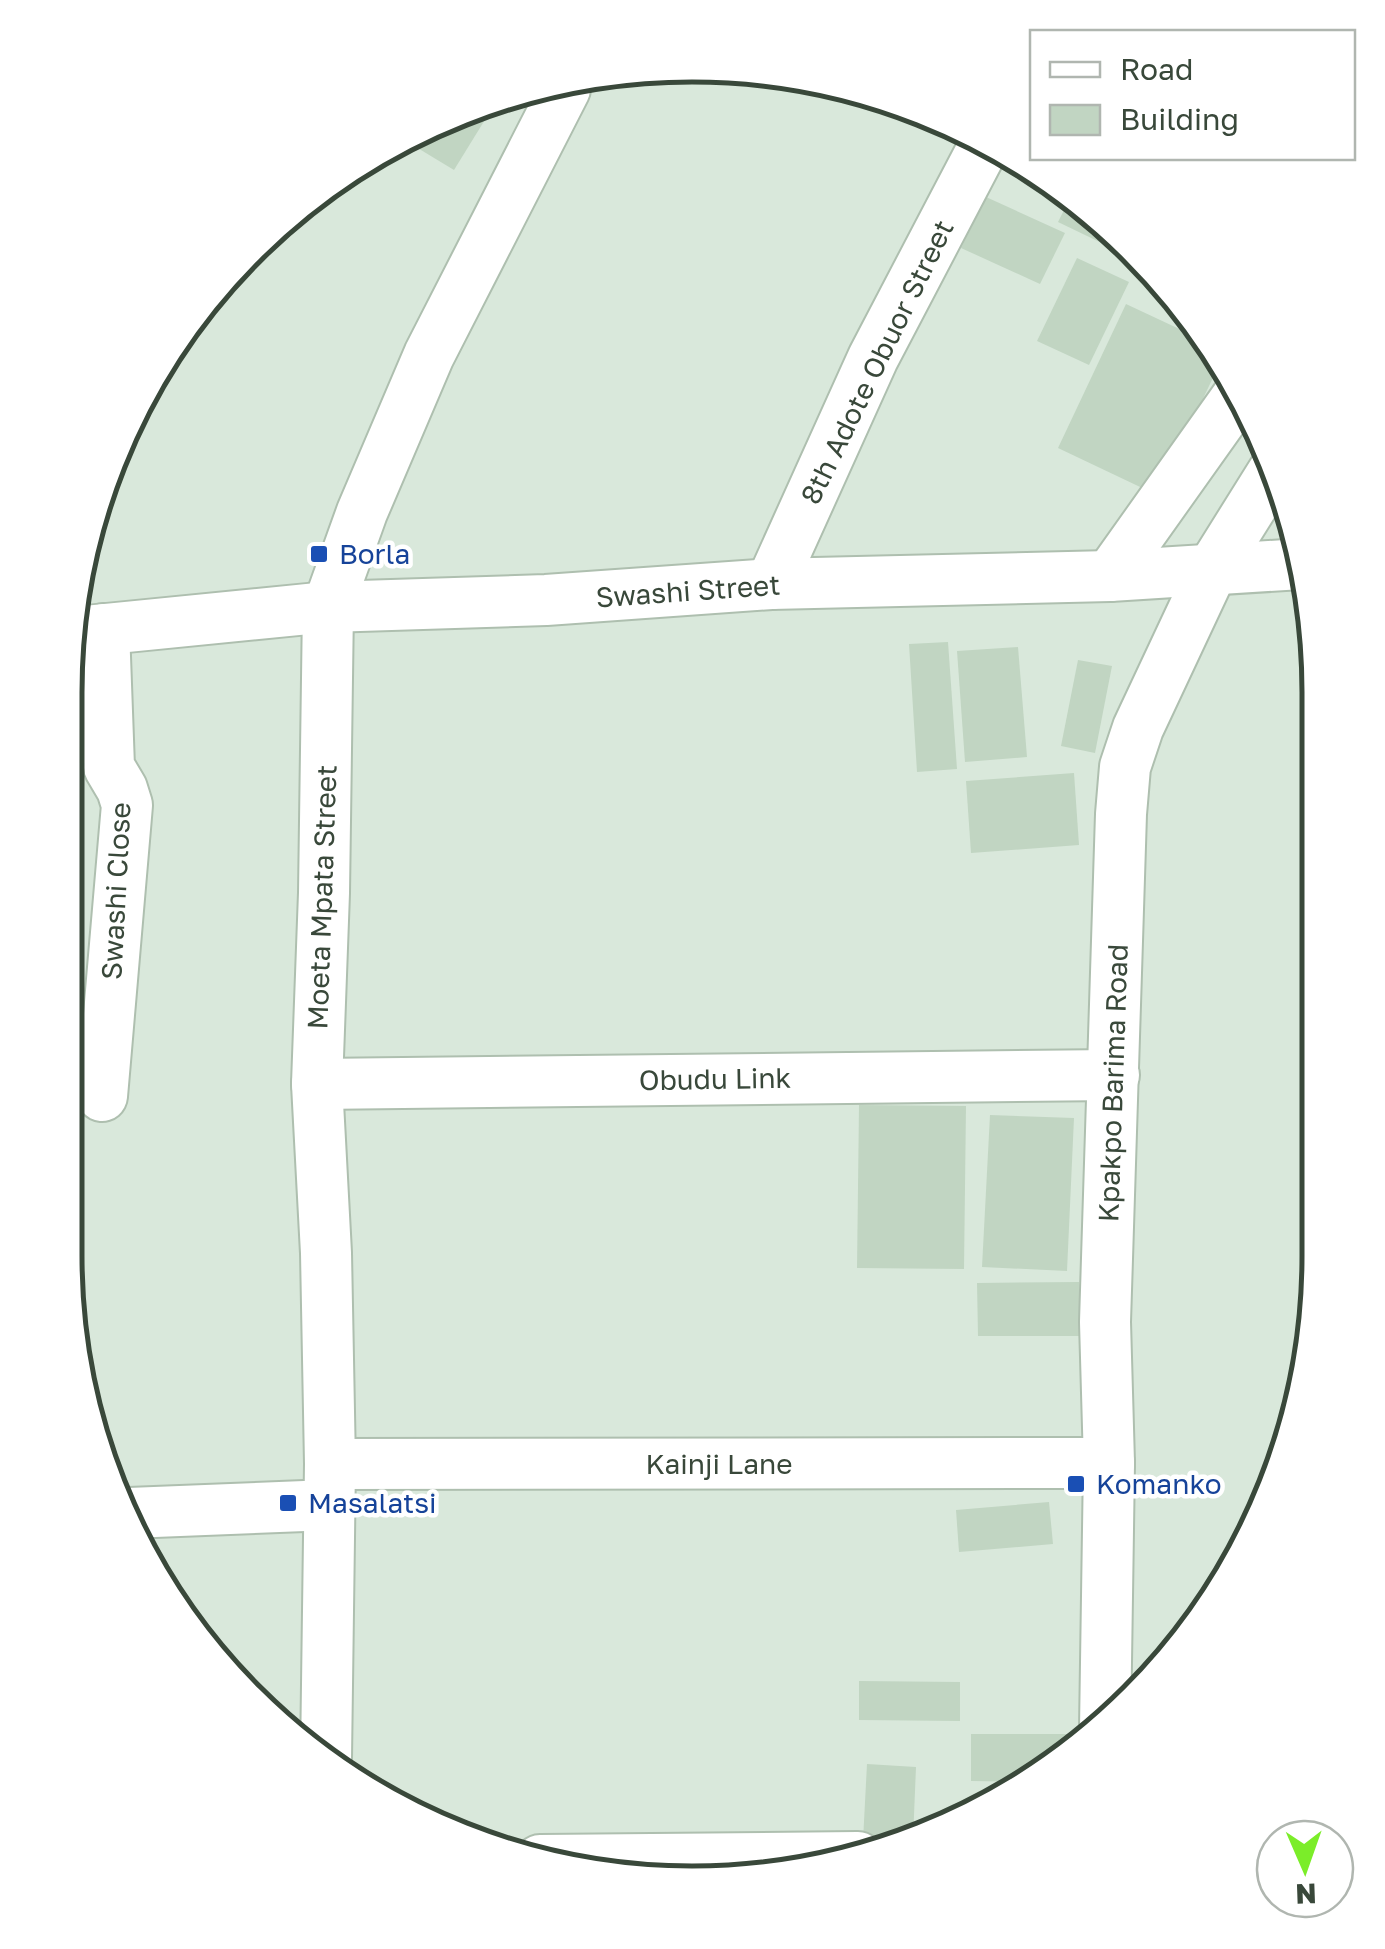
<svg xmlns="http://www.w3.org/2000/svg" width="1385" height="1949" font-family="'Golos Text',sans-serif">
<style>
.residential{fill:#d9e8db}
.building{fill:#c1d5c2}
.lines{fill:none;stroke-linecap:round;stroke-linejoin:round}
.minor-casing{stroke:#aebfaf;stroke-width:54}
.minor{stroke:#fff;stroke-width:50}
.transit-dot{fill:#1a4fb4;stroke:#fff;stroke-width:4}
.labels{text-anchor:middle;stroke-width:9;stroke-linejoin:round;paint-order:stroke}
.street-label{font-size:28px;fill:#39483a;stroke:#fff}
.transit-label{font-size:28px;fill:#164399;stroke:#fff;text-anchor:start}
.rim{fill:none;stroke:#39483a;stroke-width:5}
</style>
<rect width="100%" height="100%" fill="#ebf4ec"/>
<polygon class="residential" points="733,66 970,129 1164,278 1256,415 1315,610 1319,1297 1256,1534 1107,1728 971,1819 814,1872 611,1879 452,1836 279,1729 170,1605 87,1419 65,1256 77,570 149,378 278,221 490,98"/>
<g class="building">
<polygon points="499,97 454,170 411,144 490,98"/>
<polygon points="986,197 1065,233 1040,284 961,248"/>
<polygon points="1067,204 1138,259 1137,260 1058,222"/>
<polygon points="1077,258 1129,282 1089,365 1037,341"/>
<polygon points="1126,304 1205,341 1220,363 1157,495 1058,448"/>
<polygon points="948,642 957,769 917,772 909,644"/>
<polygon points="1018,647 1027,757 965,762 957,651"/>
<polygon points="1078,660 1112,666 1095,753 1061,746"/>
<polygon points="1074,773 1079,845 971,853 966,781"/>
<polygon points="859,1105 966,1106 964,1269 857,1268"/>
<polygon points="990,1115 1074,1118 1067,1271 982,1267"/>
<polygon points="1079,1282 1079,1336 978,1336 977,1283"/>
<polygon points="1049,1502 1053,1544 959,1552 956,1510"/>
<polygon points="859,1681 960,1682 960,1721 859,1720"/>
<polygon points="971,1734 1073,1734 1073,1750 1026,1782 971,1781"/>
<polygon points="867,1764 916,1767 913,1839 899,1843 863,1841"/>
</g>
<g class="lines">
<defs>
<g id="minor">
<polyline points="1110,576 1240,393"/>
<polyline points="771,584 873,358 986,142"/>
<polyline points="76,632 328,607 546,600 771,584 1110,576 1301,564"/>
<polyline points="317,1084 1114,1075"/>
<polyline points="102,1096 127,805 122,789 109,767 104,629"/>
<polyline points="330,1464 1109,1463"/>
<polyline points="129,1513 330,1505"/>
<polyline points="1105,1729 1109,1463 1105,1322 1121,814 1125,767 1138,728 1213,568 1273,472"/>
<polyline points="326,1758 330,1464 326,1253 317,1084 324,893 328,607 362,512 429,355 565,89"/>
<polyline points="540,1860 858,1857"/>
</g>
</defs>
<use href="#minor" class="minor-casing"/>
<use href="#minor" class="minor"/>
</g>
<g class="transit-dot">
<rect x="309" y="544" width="20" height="20" rx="5"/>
<rect x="1066" y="1474" width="20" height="20" rx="5"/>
<rect x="278" y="1493" width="20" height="20" rx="5"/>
</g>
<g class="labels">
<g class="street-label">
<text transform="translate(877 362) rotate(-64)" y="10">8th Adote Obuor Street</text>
<text transform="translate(688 591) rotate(-4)" y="10">Swashi Street</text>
<text transform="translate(116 891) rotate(-87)" y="10">Swashi Close</text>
<text transform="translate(322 897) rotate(-88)" y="10">Moeta Mpata Street</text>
<text transform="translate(715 1079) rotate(-1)" y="10">Obudu Link</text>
<text transform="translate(1113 1083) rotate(-88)" y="10">Kpakpo Barima Road</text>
<text x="719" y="1474">Kainji Lane</text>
</g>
<g class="transit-label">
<text x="339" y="564">Borla</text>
<text x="1096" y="1494">Komanko</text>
<text x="308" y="1513">Masalatsi</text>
</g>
</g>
<path d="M0 0H1385V1949H0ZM692 82H692A610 610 0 0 1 1302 692V1256A610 610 0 0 1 692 1866H692A610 610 0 0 1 82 1256V692A610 610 0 0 1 692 82Z" fill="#fff" fill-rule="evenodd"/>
<path class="rim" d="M692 82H692A610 610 0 0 1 1302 692V1256A610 610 0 0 1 692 1866H692A610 610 0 0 1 82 1256V692A610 610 0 0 1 692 82Z"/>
<rect x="1030" y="30" width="325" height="130" fill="#ffffff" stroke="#b0b6b0" stroke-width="2.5"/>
<rect x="1050" y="62" width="50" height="15" fill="#ffffff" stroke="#b0b6b0" stroke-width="2.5"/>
<text x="1120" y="80" font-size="30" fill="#39483a">Road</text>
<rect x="1050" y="105" width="50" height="30" fill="#c1d5c2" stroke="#b0b6b0" stroke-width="2.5"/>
<text x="1120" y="130" font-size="30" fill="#39483a">Building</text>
<g transform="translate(1305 1869) rotate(178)"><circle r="48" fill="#ffffff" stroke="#b0b6b0" stroke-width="2.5"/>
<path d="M0-8L18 38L0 25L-18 38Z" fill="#7bed29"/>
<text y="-15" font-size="28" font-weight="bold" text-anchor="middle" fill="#39483a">N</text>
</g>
</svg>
